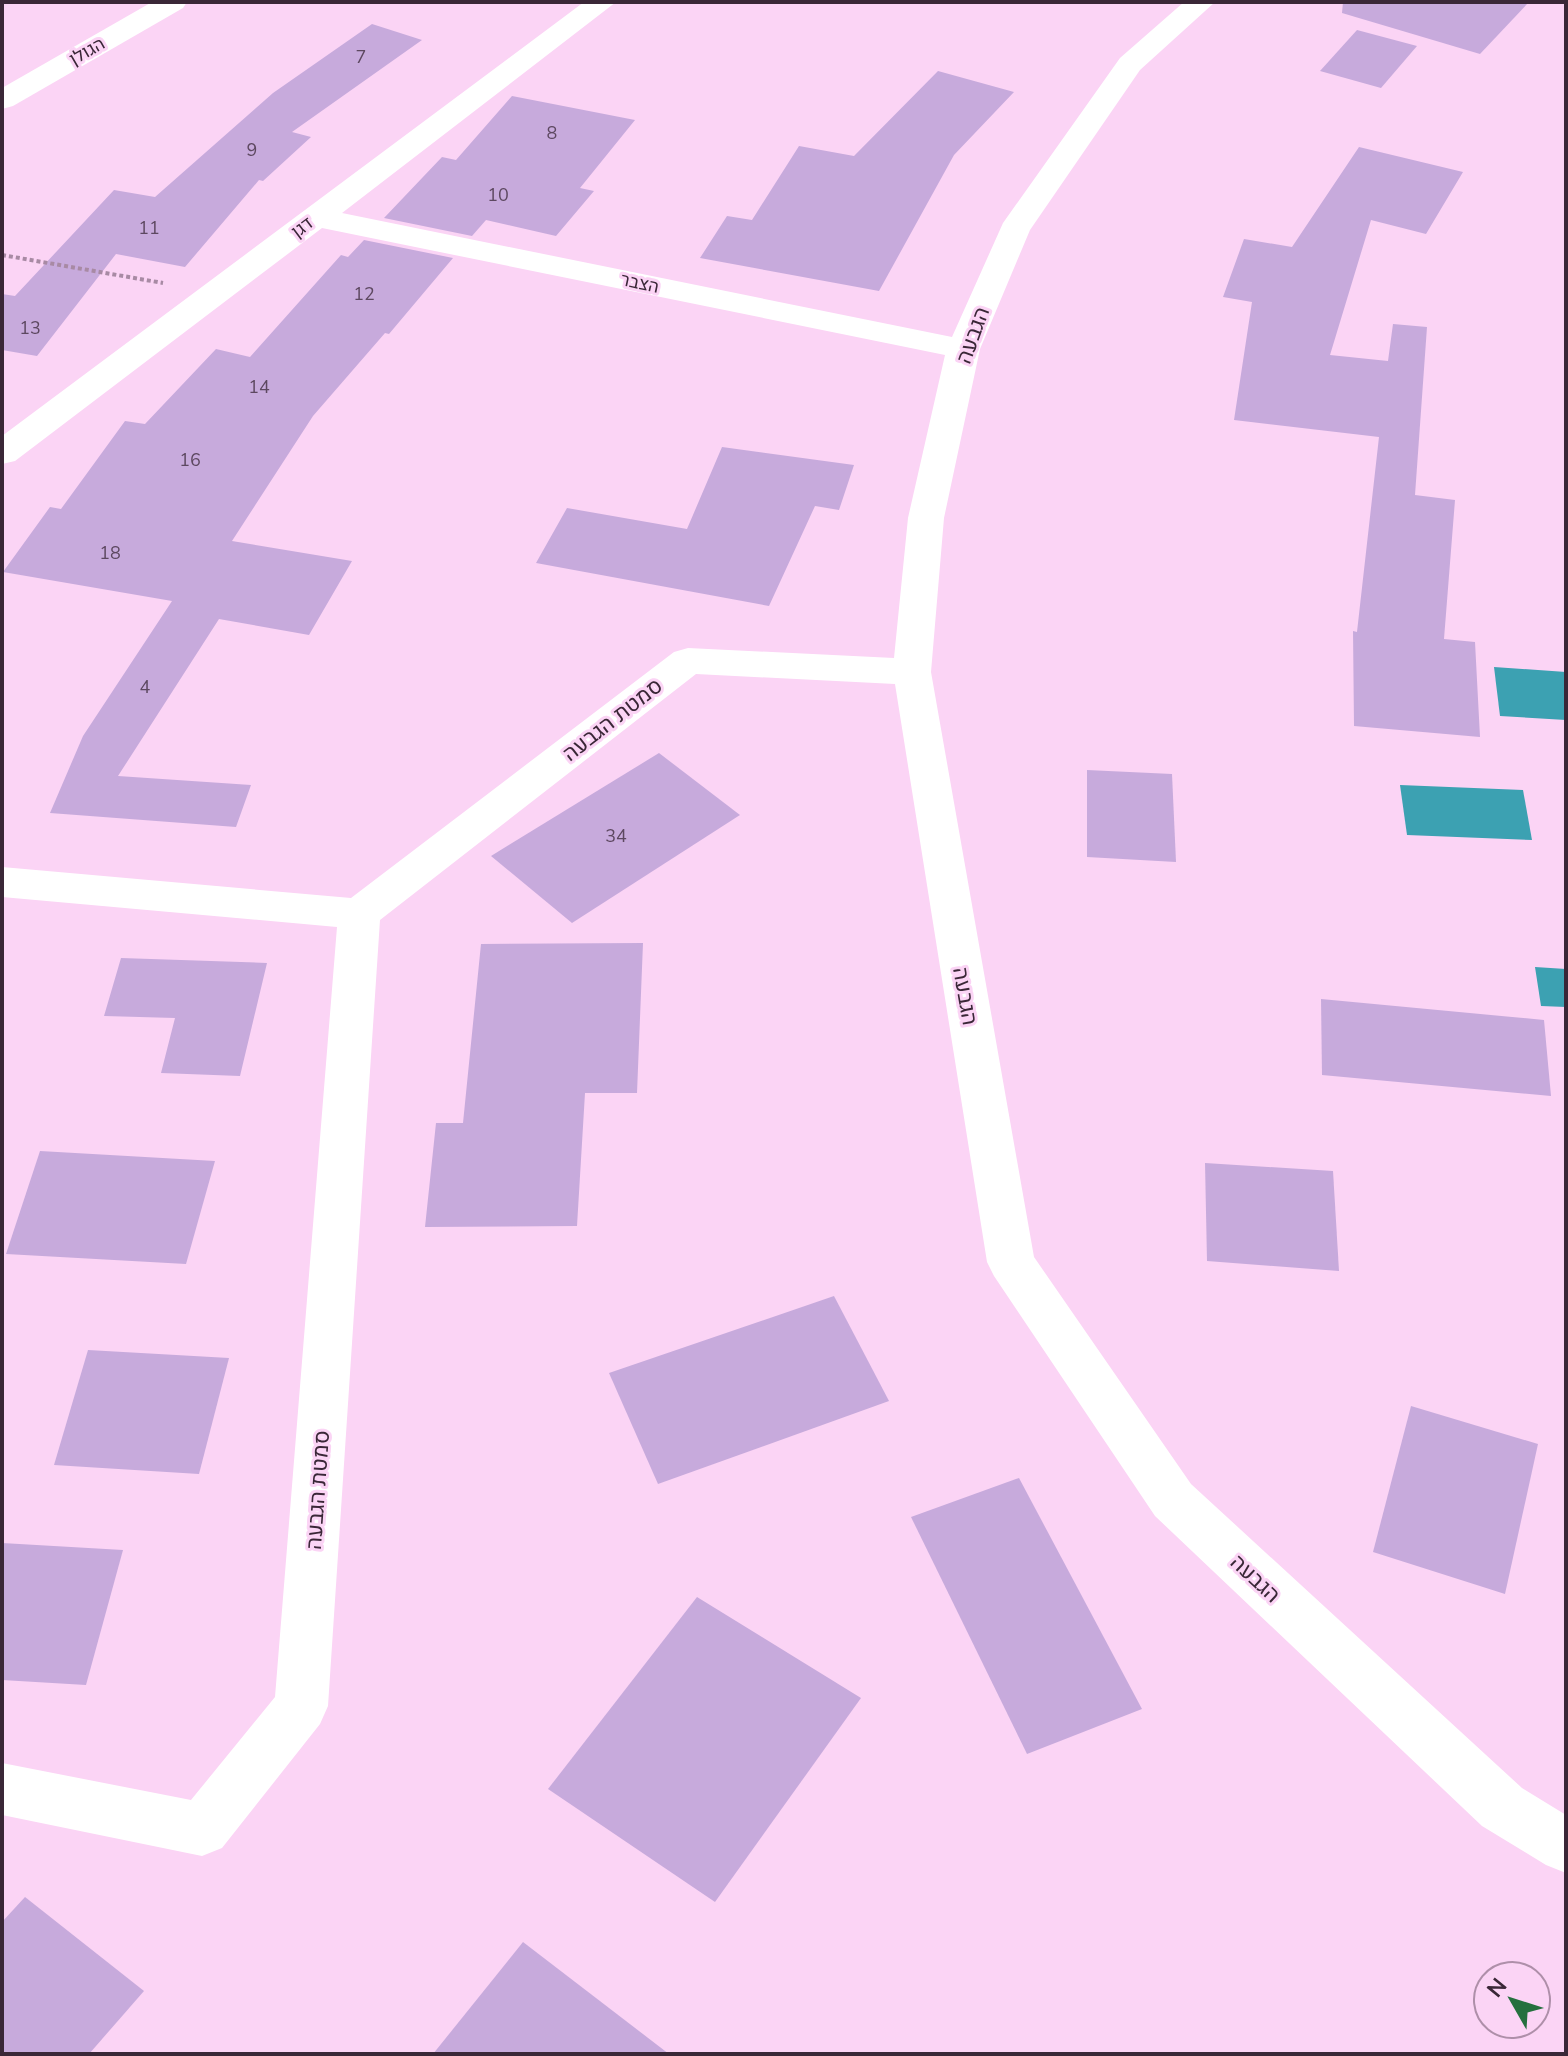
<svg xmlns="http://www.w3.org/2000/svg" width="1568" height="2056" font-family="'Nunito Sans',Heebo,sans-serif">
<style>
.water{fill:#3ca1b2}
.building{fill:#c7aadc}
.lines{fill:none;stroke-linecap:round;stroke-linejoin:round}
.path{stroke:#a88aa4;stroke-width:4;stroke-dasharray:4 3;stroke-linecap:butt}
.minor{fill:#fff;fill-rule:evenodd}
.labels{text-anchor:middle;stroke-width:6;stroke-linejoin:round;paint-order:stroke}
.far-street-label{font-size:18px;fill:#3a2737;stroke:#fbd4f5}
.number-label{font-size:18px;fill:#5d4860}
.street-label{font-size:22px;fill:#3a2737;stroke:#fbd4f5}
</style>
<rect width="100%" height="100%" fill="#fbd4f5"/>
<g class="water">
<polygon points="1494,667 1566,672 1566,720 1500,716"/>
<polygon points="1400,785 1523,790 1532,840 1407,835"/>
<polygon points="1535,967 1566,969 1566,1007 1541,1006"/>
</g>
<g class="building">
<polygon points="1343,2 1529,2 1480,54 1342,13"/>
<polygon points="372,24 422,40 292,132 311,137 263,181 259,180 185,267 116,254 37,356 2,350 2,294 15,296 114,190 155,197 273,93"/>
<polygon points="1357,30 1417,46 1381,88 1320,71"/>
<polygon points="938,71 1014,92 954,155 879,291 700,258 727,216 752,220 799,146 854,156"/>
<polygon points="512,96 635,120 580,188 594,191 556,236 486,220 472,236 384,218 442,157 456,160"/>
<polygon points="1359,147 1463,172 1426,234 1371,220 1330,355 1388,361 1393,324 1427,327 1415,495 1455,500 1444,639 1475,642 1480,737 1354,726 1353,631 1357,632 1379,437 1234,420 1252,302 1223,297 1244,239 1292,247"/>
<polygon points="364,240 453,258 389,334 385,333 313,416 232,541 352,561 309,635 219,619 118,776 251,785 236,827 50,813 83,736 172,601 3,572 50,507 61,509 125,421 145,424 216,349 250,357 341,255 348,257"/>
<polygon points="722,447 854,465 839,510 815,506 769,606 536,563 567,508 687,529"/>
<polygon points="659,753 740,815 572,923 491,856"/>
<polygon points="1087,770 1172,774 1176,862 1087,857"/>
<polygon points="643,943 637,1093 585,1093 577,1226 425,1227 436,1123 463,1123 481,944"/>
<polygon points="121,958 267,963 240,1076 161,1073 175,1018 104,1016"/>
<polygon points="1321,999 1544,1020 1551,1096 1322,1075"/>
<polygon points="40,1151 215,1161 186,1264 6,1254"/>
<polygon points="1205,1163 1333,1171 1339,1271 1207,1261"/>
<polygon points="834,1296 889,1401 658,1484 609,1373"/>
<polygon points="88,1350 229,1358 199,1474 54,1465"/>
<polygon points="1411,1406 1538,1444 1505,1594 1373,1552"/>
<polygon points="1019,1478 1142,1709 1027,1754 911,1517"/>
<polygon points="2,1543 123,1550 86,1685 2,1680"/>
<polygon points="697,1597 861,1698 715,1902 548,1789"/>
<polygon points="25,1897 144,1991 89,2054 2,2054 2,1922"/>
<polygon points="523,1942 669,2054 433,2054"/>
</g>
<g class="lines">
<polyline class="path" points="2,255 163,283"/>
<g class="minor">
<polygon points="152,2 187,2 183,8 13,106 2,109 2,88"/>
<polygon points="584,2 616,2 342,213 952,337 1003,223 1120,58 1184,2 1215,2 1140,70 1030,230 980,349 944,518 931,672 1034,1257 1191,1484 1522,1788 1566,1815 1566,1873 1546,1865 1482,1826 1155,1516 994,1276 987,1262 895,684 696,674 380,920 328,1706 320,1724 222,1848 202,1856 2,1815 2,1763 191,1800 275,1697 337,927 2,897 2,867 351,898 674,652 688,648 894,658 908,518 945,355 322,228 15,461 2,464 2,436"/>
</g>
</g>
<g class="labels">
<g class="far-street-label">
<text transform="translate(87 51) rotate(-30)" y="6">הגולן</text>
<text transform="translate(302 227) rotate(-37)" y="6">דגן</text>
<text transform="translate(640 283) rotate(12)" y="6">הצבר</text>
</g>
<g class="number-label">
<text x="361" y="63">7</text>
<text x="552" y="139">8</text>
<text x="252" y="156">9</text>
<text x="498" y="201">10</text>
<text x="149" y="234">11</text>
<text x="364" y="300">12</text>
<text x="30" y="334">13</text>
<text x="259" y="393">14</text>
<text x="190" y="466">16</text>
<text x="110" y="559">18</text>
<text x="145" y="693">4</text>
<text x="616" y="842">34</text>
</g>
<g class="street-label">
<text transform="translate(972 335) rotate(-70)" y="8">הגבעה</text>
<text transform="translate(612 719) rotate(-38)" y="8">סמטת הגבעה</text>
<text transform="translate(966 996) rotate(80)" y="8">הגבעה</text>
<text transform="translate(317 1490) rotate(-86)" y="8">סמטת הגבעה</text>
<text transform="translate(1256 1578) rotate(43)" y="8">הגבעה</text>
</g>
</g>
<rect width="1568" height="2056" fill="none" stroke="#3a2737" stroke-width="8"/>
<g transform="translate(1512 2000) rotate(309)"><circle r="38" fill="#fbd4f5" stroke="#ae8fa9" stroke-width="2"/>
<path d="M0-6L14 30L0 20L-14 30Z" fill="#25703e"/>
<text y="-12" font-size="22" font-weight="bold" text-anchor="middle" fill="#3a2737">N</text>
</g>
</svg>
